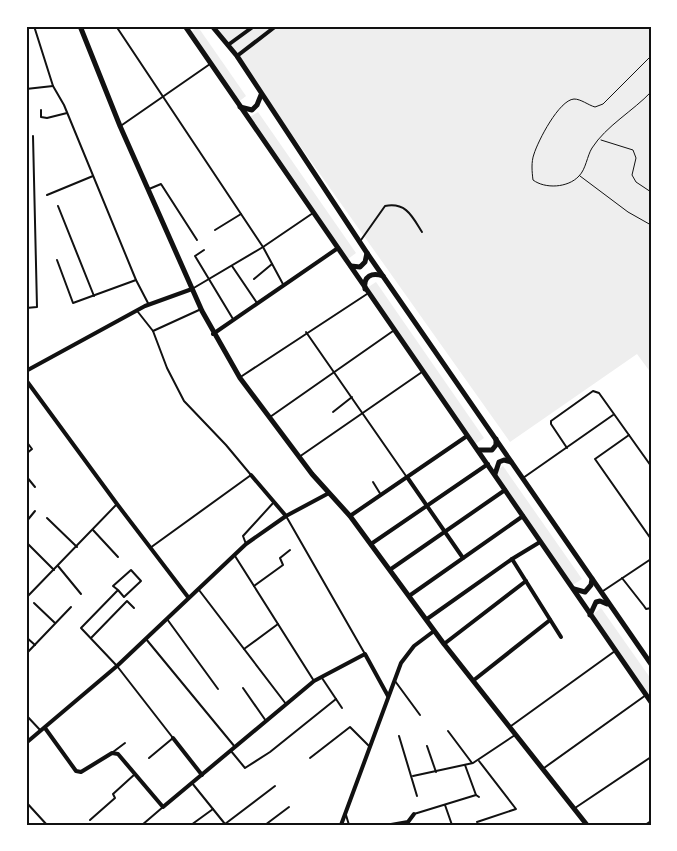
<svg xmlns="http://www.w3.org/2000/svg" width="677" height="851" font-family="'Open Sans',sans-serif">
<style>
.green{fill:#eee}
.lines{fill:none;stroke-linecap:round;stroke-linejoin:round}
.path{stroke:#111;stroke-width:1}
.service{stroke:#111;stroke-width:2}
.minor{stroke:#111;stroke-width:4}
.tertiary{stroke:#111;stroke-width:5}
.neatline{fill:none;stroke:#111;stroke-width:2}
</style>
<rect width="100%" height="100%" fill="#fff"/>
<g class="green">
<polygon points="215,26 651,26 651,373 637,354 510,442"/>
<polygon points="198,27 246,96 237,103 189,33"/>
<polygon points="258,112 356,253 344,262 247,119"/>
<polygon points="376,282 484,438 474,445 364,290"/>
<polygon points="503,466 582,579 571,586 494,473"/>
<polygon points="601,608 651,679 651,702 591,616"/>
</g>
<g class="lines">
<g class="path">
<path d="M651 56 603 104 595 107C588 105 581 99 574 99 559 100 538 141 534 154 531 162 532 172 533 180 545 189 568 188 579 176 586 169 587 156 592 148 606 126 633 111 651 92"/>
<polyline points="601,140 633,150 636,158 632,175 636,182 651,192"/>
<polyline points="580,176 628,212 651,225"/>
</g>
<g class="service">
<polyline points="34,26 53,86 64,105 136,280 149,305"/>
<polyline points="116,26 263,247 284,286"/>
<polyline points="26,89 53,86"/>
<polyline points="41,110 41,117 47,118 67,113"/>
<polyline points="122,125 210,64"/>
<polyline points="149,189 161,184 197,240"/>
<polyline points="47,195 93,176"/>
<polyline points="58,206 94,296"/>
<polyline points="215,230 241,214"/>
<path d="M361 240 385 206C406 202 412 216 422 232"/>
<polyline points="204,250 195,256 233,319"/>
<polyline points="57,260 73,303 136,280"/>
<polyline points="232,266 257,303"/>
<polyline points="254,279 272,264"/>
<polyline points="192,289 263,247 313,213"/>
<polyline points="26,308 37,307 33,136"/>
<polyline points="138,312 153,331 167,368 184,401 226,445 251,475 150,548"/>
<polyline points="153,331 199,310"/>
<polyline points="306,332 406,476"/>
<polyline points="242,376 367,294"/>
<polyline points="333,412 352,397"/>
<polyline points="270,417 393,331"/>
<polyline points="629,435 595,459 651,539"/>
<polyline points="26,441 32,449 26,454"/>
<polyline points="567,448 551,424 551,421 593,391 599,393 651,466"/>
<polyline points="299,457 422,372"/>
<polyline points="26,476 35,487"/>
<polyline points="523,478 613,415"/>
<polyline points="373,482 381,495"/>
<polyline points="286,516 365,654"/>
<polyline points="47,518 77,547"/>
<polyline points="26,522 35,511"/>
<polyline points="93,530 118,557"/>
<polyline points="27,543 54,570"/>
<polyline points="246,544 243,536 274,502"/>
<polyline points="235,556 314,681"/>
<polyline points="58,566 81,594"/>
<polyline points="622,578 644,606 646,609 651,608"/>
<polyline points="254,586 283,565 280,558 290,550"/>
<polyline points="118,590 124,597 141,581 131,570 113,586 118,590 81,628 117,666 173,738 149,758"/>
<polyline points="199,590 286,704"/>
<polyline points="603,591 651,559"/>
<polyline points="26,598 116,505"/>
<polyline points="34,603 55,623"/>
<polyline points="167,619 218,689"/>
<polyline points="26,637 35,645"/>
<polyline points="91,638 127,601 134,608"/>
<polyline points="146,639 235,747"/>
<polyline points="244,649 278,624"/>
<polyline points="26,654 71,607"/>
<polyline points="322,678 342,708"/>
<polyline points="395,681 420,715"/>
<polyline points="243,688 266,721"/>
<polyline points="26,715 41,731"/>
<polyline points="511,726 615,651"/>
<polyline points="448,731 472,763"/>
<polyline points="399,736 417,796"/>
<polyline points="427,746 436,772"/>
<polyline points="231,751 245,768 270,752 336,699"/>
<polyline points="113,752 125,743"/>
<polyline points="310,758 350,727 369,746"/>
<polyline points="465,765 476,795"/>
<polyline points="544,768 646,695"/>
<polyline points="413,776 473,763 515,735"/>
<polyline points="192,783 225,824"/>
<polyline points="26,802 47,825"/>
<polyline points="445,805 452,825"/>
<polyline points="575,808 651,757"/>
<polyline points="414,814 476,795 479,797"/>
<polyline points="346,815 349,825"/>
<polyline points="90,820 115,798 113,794 135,774"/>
<polyline points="477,822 516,809 479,761"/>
<polyline points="225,824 275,786"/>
<polyline points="142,825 163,807"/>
<polyline points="191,825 213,809"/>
<polyline points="265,825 289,807"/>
<polyline points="645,825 651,821"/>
</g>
<g class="minor">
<polyline points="228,45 254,26"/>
<polyline points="237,56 276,26"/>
<polyline points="213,334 338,248"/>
<polyline points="26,371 145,306 192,289"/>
<polyline points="26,380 117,504 188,597"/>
<polyline points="251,475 286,516"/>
<polyline points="407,477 463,558"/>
<polyline points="350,516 467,436"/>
<polyline points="371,544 488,464"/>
<polyline points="512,559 561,637"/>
<polyline points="391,569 505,490"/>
<polyline points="409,596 523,516"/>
<polyline points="427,619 512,559 540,542"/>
<polyline points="444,644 526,581"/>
<polyline points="474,680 550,620"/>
<polyline points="45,728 76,771 81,772 112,753 118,754 163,807 314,681 365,654 388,696"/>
<polyline points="173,738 202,775"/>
<polyline points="26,743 117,666 246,544 286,516 329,493"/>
<polyline points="341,825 401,663 414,646 434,631"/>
<polyline points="391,825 408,822 414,814"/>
</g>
<g class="tertiary">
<polyline points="80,26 120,126 202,311 240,378 312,474 350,516 444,644 587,825"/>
<polyline points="185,26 651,702"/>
<polyline points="212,26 237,56 367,253 651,664"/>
<polyline points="240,107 252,110 257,105 261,95"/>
<polyline points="351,266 360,267 365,262 367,253"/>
<path d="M365 289C363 276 372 272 383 276"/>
<polyline points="479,450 492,450 496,445 496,439"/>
<polyline points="495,474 499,462 504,460 511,462"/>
<polyline points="574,589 585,592 591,585 592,579"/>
<polyline points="590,615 596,602 600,601 607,604"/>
</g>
</g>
<rect width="677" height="851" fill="none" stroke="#ffffff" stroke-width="55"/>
<rect x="28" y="28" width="622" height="796" class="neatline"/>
</svg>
